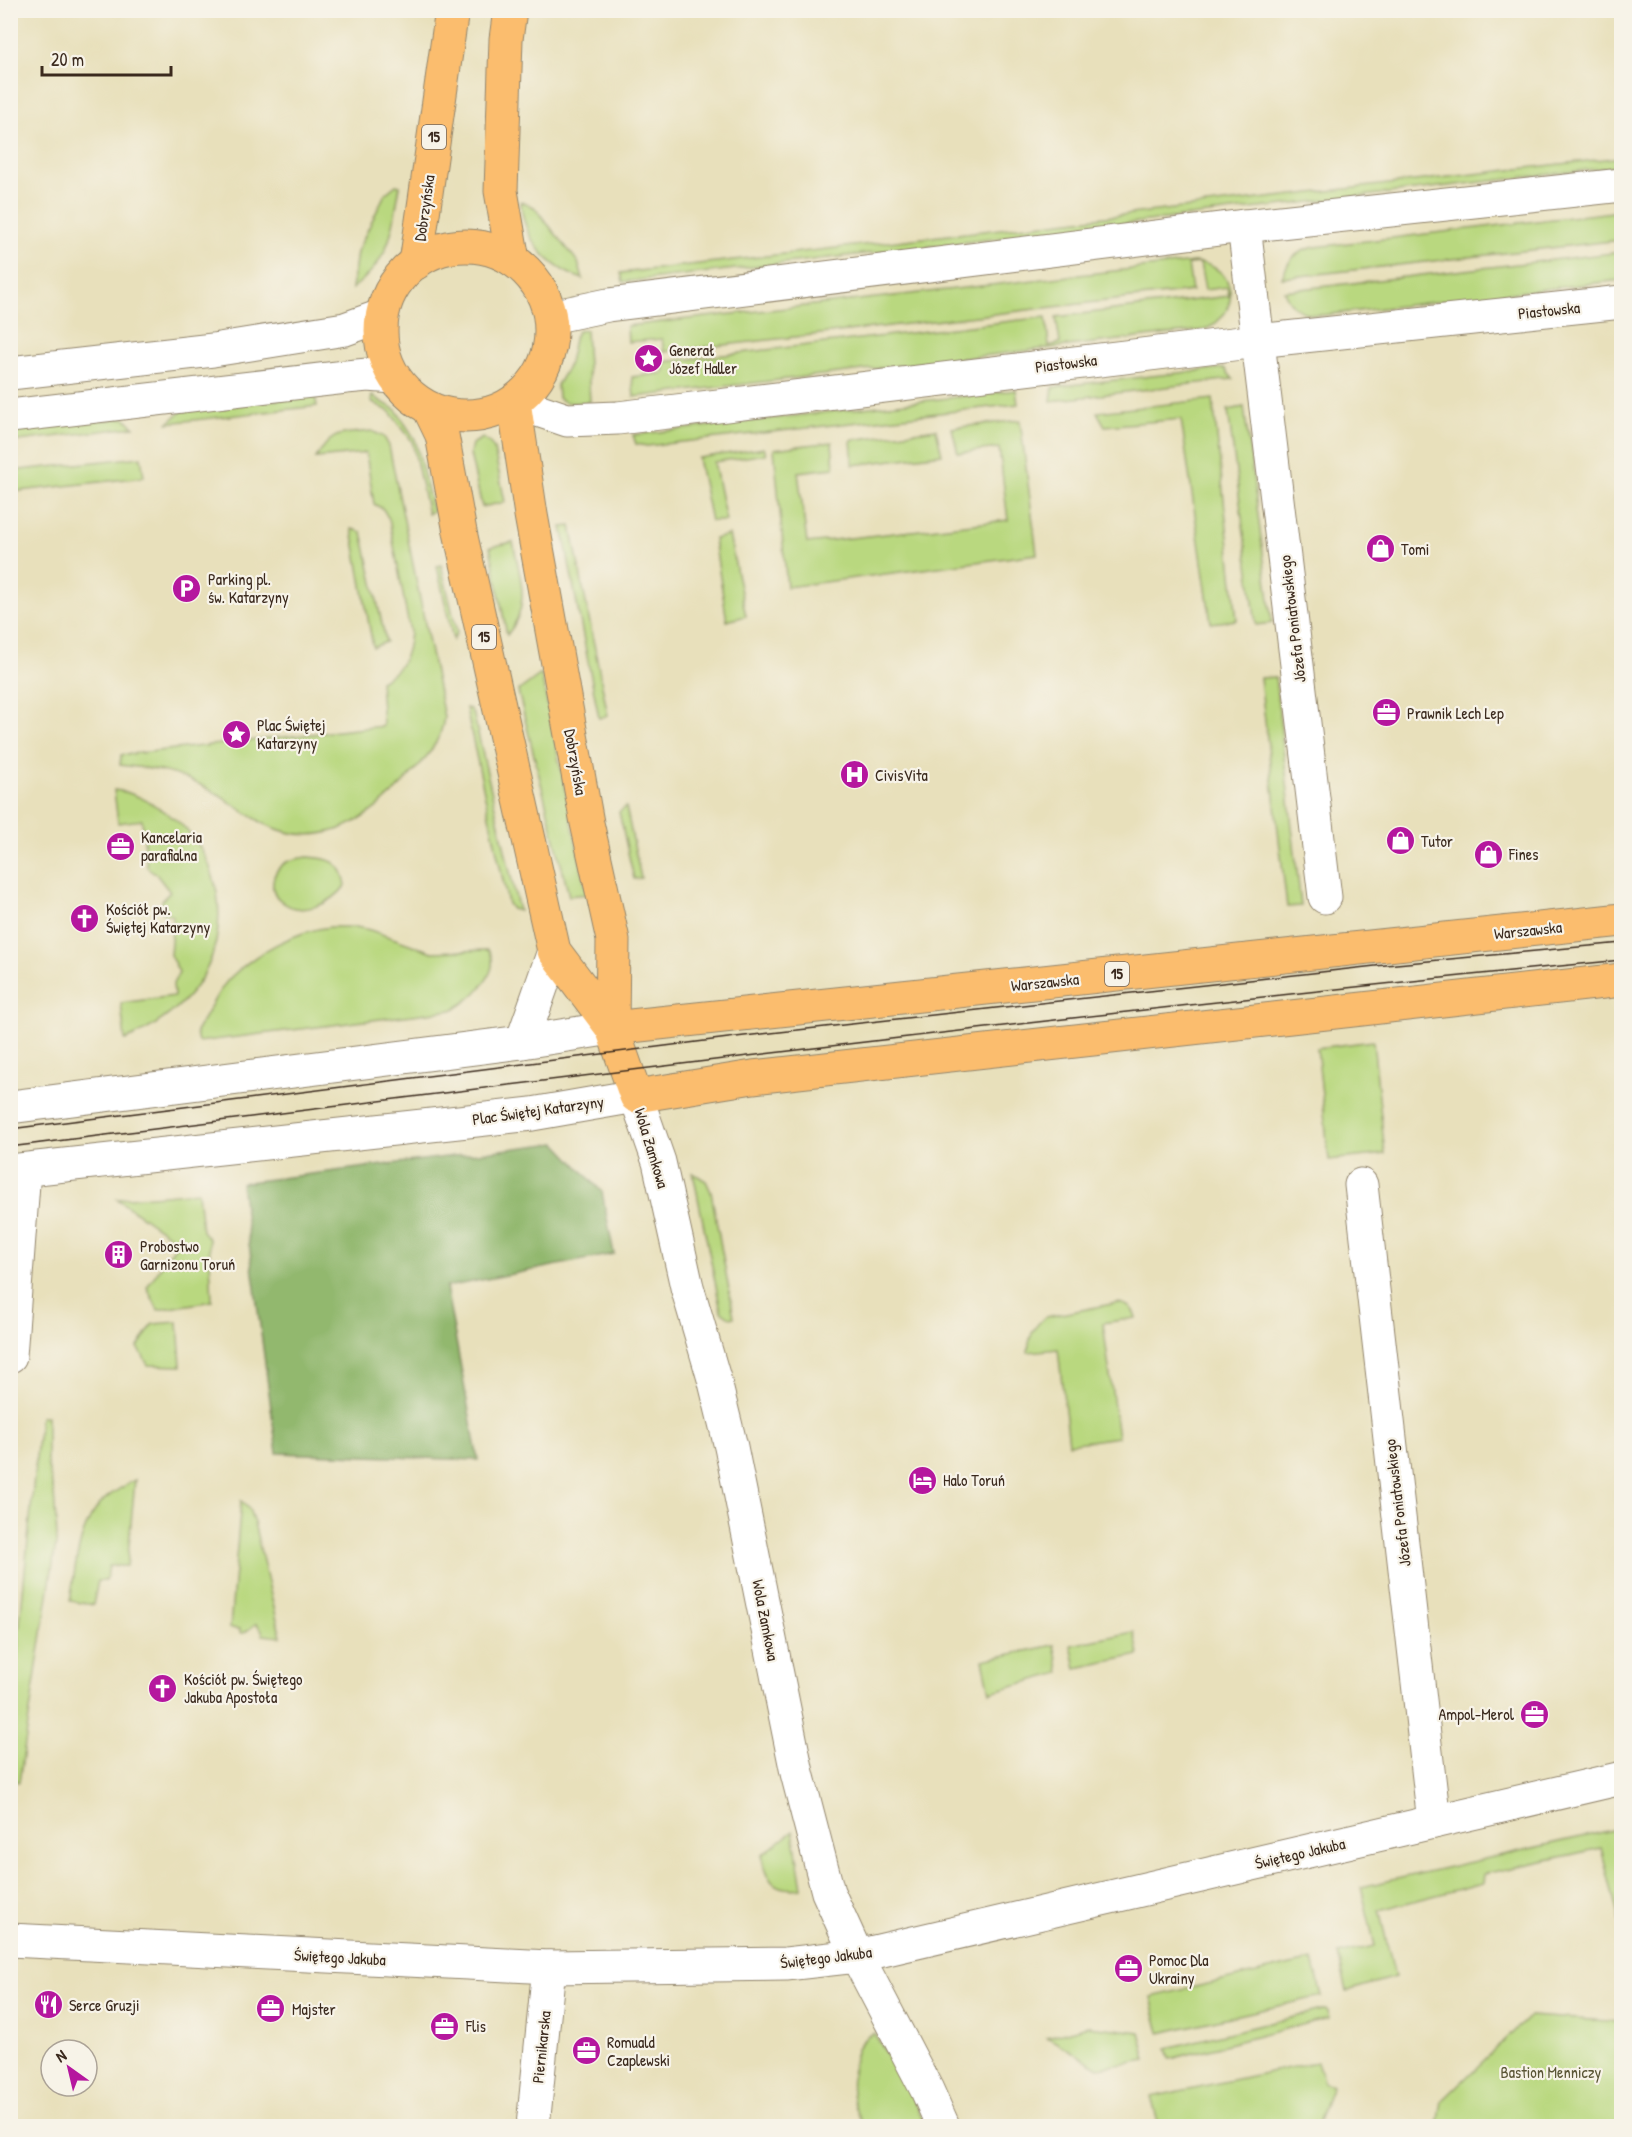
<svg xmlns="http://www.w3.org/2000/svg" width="1632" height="2137" font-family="'Patrick Hand',sans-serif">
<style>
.green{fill:#b9d87f;stroke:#7a814e;stroke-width:1.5}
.forest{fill:#92b86e;stroke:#667146;stroke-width:1.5}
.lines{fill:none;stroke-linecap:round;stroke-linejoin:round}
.minor-casing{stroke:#92856c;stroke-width:35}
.major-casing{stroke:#92856c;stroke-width:35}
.minor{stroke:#fff;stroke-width:33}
.major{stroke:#fbbd6e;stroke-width:33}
.tram{stroke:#3b2a1e;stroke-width:1.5}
.labels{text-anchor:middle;stroke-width:4.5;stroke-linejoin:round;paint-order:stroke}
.shield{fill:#f7f3e8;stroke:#73665b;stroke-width:1.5}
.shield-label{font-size:15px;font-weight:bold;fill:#3b2a1e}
.street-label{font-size:16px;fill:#3b2a1e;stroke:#f7f3e8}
.poi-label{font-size:16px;fill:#3b2a1e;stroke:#f7f3e8;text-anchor:start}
.park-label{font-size:16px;fill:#5a5636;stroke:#f7f3e8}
</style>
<rect width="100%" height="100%" fill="#f7f3e8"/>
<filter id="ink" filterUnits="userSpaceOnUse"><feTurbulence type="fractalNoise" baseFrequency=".0167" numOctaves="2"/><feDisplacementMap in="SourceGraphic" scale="12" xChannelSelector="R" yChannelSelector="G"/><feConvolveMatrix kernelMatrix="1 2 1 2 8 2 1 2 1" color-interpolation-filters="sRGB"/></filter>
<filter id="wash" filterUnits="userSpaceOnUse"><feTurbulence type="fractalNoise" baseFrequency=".008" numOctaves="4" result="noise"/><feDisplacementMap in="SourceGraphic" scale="24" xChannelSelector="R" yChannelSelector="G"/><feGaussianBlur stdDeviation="1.35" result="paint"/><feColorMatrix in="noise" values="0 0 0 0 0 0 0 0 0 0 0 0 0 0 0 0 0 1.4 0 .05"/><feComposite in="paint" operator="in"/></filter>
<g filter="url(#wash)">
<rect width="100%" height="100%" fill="#e8e0bb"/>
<g class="green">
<polygon points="1621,157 1621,166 623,282 621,273"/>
<path d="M396 185 400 186C391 233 393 257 352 289L357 252 385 194Z"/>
<path d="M521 202 534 207 578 262 583 279C548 268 523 239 521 202Z"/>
<path d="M1621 211V240L1282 278C1288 260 1295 251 1315 247Z"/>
<path d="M1621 252V280L1324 315C1305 316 1291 310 1284 291Z"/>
<path d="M1194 262C1238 265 1243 313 1204 330L634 397 632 377 665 373 664 362 1046 317 1049 346 1060 343 1056 317 1229 296 1227 287 1205 290 1200 263 1188 264 1192 291 664 352 662 339 628 342 627 326Z"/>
<polygon points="586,330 590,402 572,403 565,402 558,398 557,385 568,367 575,335 578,331"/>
<polygon points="1224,368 1233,379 1051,401 1053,387"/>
<polygon points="1016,390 1018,404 647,446 636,444 633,435"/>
<polygon points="315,395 317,406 168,423 182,411"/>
<polygon points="372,396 396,410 415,439 433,511 428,514 412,441 390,412 371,401"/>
<polygon points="1213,399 1237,620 1211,623 1181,419 1105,426 1097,412"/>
<polygon points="1244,407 1272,623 1256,625 1228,410"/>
<polygon points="125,418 134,427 11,442 10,430"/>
<polygon points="1020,420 1037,554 787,587 774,449 832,442 834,468 798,472 807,543 1008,520 999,448 958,453 952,428"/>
<polygon points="936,429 942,454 853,465 851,440"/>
<path d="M372 431 384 437 389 446 444 717C442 744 419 766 401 785 363 825 317 851 263 823 240 811 220 793 196 783 172 771 147 768 120 765L121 755 383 726 380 681C402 671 408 656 410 632L389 519 383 509 374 504 366 453 316 458C333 429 341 435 372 431Z"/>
<polygon points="483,438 490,443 494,449 505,502 482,507 470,454 472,444"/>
<polygon points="764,448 766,454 714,462 726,521 711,521 698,458"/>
<polygon points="141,457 144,477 11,492 11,471"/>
<polygon points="571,526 608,716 599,718 562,527"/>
<polygon points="352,529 362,532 386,642 373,647"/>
<polygon points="729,535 746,616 727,621 714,539"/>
<path d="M513 542C520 577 532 605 507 635L490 547Z"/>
<polygon points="441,565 457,632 453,640 437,566"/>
<polygon points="541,674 587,894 569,896 518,691"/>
<polygon points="1275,677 1301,906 1287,907 1260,678"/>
<polygon points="466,708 470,709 474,716 519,911 512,909 508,904"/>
<path d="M114 790C134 792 152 803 168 814 222 850 235 932 197 985 179 1010 154 1028 125 1040L121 1003 174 996 173 984 179 972 170 955 173 916 163 913 162 900 170 892 156 874 147 867 142 820 118 823Z"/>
<polygon points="626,807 641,878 634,879 619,812"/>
<path d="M308 857C329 858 342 861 346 885 333 903 300 919 280 900 268 890 272 871 285 863 292 859 300 858 308 857Z"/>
<path d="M330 927H356L370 930 432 952 488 950C504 971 470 1002 452 1010L198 1042 196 1032C206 1016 218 989 231 977 257 952 295 931 330 927Z"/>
<polygon points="1373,1041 1385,1154 1329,1160 1317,1048"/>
<polygon points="693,1173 706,1181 711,1192 734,1317 731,1318 721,1311"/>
<polygon points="198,1192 202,1231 209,1239 212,1301 158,1310 147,1287 178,1242 117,1199"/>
<path d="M1117 1303C1127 1304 1134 1308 1136 1318L1103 1323 1118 1437 1069 1444 1058 1349 1028 1352C1029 1337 1033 1326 1046 1317Z"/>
<polygon points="178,1322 181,1366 148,1365 138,1347 153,1324"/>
<polygon points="40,1416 47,1416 47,1463 54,1493 57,1537 19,1782 11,1780 11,1716"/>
<path d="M135 1480 127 1566H109L106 1581H98L93 1605 70 1601C76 1567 77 1527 103 1501 112 1492 125 1486 135 1480Z"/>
<polygon points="241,1501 249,1509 254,1523 281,1637 263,1635 262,1630 256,1624 244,1633 240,1633 240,1629 230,1628"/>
<polygon points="1134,1632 1139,1655 1076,1668 1071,1645"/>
<polygon points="1054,1645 1060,1673 990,1692 983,1660"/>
<polygon points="1621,1828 1621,1927 1601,1848 1484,1874 1483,1883 1379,1910 1395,1977 1347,1991 1338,1954 1375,1946 1361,1887"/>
<path d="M793 1831 802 1888C773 1892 767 1881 762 1855Z"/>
<polygon points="1313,1960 1322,1996 1160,2033 1151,1997"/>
<polygon points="1326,2009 1329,2018 1170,2059 1167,2048"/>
<polygon points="1530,2016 1621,2022 1621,2126 1438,2126 1442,2101"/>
<polygon points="1088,2026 1140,2032 1147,2060 1099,2068 1047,2037"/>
<path d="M874 2033 909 2091 926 2126H863C853 2101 849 2094 853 2067 855 2050 858 2041 874 2033Z"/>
<polygon points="1317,2062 1324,2082 1332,2086 1317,2126 1159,2126 1151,2097"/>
</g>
<polygon class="forest" points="556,1143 602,1192 614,1254 446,1287 478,1460 277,1453 241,1183"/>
</g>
<g filter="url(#ink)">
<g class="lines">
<defs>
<g id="minor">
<polyline points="1244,226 1325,897"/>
<polyline points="551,317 608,305 1244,226 1622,185"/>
<polyline points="10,373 213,350 345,329 381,316"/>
<polyline points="514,402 567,420 618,418 1258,341 1622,302"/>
<polyline points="10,416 346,377 368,375 394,377"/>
<polyline points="522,1042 554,951"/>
<polyline points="10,1107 522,1042 612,1028"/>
<polyline points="10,1171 532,1114 636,1096 659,1162 687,1287 715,1382 731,1447 797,1773 828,1892 857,1956 927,2090 943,2126"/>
<polyline points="1361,1185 1434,1822"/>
<polyline points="10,1356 24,1170"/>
<polyline points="10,1940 549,1967 786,1964 857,1956 1622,1778"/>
<polyline points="533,2126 549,1967"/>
</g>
<g id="major">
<polyline points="510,10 506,39 501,191 513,260"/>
<circle cx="466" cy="331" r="85"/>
<polyline points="416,263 452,10"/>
<polyline points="514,402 531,515 587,823 613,940 612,1028"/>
<polyline points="429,408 442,435 460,532 554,951 612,1028 636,1096 753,1077 1622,980"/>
<polyline points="612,1028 1622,920"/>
</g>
</defs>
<use href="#minor" class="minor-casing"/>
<use href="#major" class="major-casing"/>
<use href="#minor" class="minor"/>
<use href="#major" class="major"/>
<g class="tram">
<polyline points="10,1129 744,1036 1375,966 1622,943"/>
<path d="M10 1147C547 1080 1083 1012 1622 960"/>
</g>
</g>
</g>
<defs>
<symbol id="sight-disc" viewBox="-11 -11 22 22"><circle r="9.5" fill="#b5179e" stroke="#f7f3e8"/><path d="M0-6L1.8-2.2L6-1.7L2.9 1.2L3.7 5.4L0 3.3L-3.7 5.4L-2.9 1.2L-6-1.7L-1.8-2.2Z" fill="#fff"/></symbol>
<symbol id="shop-disc" viewBox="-11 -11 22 22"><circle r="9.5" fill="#b5179e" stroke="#f7f3e8"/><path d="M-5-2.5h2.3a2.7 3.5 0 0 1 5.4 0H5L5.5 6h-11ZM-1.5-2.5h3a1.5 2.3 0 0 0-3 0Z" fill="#fff"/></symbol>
<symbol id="parking-disc" viewBox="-11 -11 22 22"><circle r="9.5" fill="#b5179e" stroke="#f7f3e8"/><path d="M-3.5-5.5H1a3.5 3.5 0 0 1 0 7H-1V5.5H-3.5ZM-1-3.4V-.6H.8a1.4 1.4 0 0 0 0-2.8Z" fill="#fff"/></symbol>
<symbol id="office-disc" viewBox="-11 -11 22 22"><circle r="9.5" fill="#b5179e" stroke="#f7f3e8"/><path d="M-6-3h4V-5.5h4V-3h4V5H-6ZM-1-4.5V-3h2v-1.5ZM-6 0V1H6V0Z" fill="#fff"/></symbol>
<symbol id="hospital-disc" viewBox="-11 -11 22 22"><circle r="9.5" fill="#b5179e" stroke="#f7f3e8"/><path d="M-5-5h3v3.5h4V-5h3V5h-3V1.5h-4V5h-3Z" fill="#fff"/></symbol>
<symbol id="church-disc" viewBox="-11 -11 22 22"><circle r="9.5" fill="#b5179e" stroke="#f7f3e8"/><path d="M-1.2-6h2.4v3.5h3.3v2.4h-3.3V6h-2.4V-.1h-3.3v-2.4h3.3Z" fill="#fff"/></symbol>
<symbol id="building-disc" viewBox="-11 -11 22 22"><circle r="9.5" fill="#b5179e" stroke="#f7f3e8"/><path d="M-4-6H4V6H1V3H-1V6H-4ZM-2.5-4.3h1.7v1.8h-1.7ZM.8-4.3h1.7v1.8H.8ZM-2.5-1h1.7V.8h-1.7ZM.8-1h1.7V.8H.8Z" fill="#fff"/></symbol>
<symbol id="hotel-disc" viewBox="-11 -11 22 22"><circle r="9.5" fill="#b5179e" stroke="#f7f3e8"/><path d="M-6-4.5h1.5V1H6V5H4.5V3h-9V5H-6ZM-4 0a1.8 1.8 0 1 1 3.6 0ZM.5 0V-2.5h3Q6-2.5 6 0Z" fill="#fff"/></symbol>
<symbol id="restaurant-disc" viewBox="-11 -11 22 22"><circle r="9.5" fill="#b5179e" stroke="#f7f3e8"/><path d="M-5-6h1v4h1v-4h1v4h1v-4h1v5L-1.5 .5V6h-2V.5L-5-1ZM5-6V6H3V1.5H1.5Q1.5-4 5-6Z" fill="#fff"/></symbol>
</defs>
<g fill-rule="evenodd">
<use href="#sight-disc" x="632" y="342" width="33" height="33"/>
<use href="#shop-disc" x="1364" y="532" width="33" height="33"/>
<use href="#parking-disc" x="170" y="572" width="33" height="33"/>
<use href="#office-disc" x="1370" y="696" width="33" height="33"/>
<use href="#sight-disc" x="220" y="718" width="33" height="33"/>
<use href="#hospital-disc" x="838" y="758" width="33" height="33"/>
<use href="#shop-disc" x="1384" y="824" width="33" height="33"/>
<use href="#office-disc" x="104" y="830" width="33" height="33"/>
<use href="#shop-disc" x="1472" y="838" width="33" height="33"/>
<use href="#church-disc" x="68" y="902" width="33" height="33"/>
<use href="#building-disc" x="102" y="1238" width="33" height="33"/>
<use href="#hotel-disc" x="906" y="1464" width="33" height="33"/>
<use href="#church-disc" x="146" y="1672" width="33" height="33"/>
<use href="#office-disc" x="1518" y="1698" width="33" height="33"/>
<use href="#office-disc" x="1112" y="1952" width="33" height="33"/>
<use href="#restaurant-disc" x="32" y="1988" width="33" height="33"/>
<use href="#office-disc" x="254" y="1992" width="33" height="33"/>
<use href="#office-disc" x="428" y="2010" width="33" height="33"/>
<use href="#office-disc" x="570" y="2034" width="33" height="33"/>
</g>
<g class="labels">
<g class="shield">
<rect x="422" y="125" width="24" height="24" rx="4.5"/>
<rect x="472" y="625" width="24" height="24" rx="4.5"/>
<rect x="1105" y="962" width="24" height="24" rx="4.5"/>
</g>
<g class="shield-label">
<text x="434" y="142">15</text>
<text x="484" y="642">15</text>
<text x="1117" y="979">15</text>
</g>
<g class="street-label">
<text transform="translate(424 208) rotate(-82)" y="6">Dobrzyńska</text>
<text transform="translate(1549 310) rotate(-6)" y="6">Piastowska</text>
<text transform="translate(1066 363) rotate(-7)" y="6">Piastowska</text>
<text transform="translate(1292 619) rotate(-97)" y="6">Józefa Poniatowskiego</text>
<text transform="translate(576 762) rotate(80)" y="6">Dobrzyńska</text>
<text transform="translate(1528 930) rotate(-6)" y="6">Warszawska</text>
<text transform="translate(1045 982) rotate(-6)" y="6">Warszawska</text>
<text transform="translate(538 1110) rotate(-8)" y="6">Plac Świętej Katarzyny</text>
<text transform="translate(652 1148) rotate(73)" y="6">Wola Zamkowa</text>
<text transform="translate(1397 1503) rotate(-97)" y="6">Józefa Poniatowskiego</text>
<text transform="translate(766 1620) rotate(79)" y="6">Wola Zamkowa</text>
<text transform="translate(1300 1853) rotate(-13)" y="6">Świętego Jakuba</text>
<text transform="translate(340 1957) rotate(3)" y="6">Świętego Jakuba</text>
<text transform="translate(826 1957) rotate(-7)" y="6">Świętego Jakuba</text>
<text transform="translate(541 2047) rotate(-84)" y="6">Piernikarska</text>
</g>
<g class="poi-label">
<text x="669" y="356">Generał<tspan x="669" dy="18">Józef Haller</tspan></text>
<text x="1401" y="555">Tomi</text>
<text x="208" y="585">Parking pl.<tspan x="208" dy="18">św. Katarzyny</tspan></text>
<text x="1407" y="719">Prawnik Lech Lep</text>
<text x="257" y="731">Plac Świętej<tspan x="257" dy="18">Katarzyny</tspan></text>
<text x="875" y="781">CivisVita</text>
<text x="141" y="843">Kancelaria<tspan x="141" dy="18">parafialna</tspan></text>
<text x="1421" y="847">Tutor</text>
<text x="1509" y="860">Fines</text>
<text x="106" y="915">Kościół pw.<tspan x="106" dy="18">Świętej Katarzyny</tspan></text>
<text x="140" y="1252">Probostwo<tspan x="140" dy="18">Garnizonu Toruń</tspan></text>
<text x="943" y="1486">Halo Toruń</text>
<text x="184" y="1685">Kościół pw. Świętego<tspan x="184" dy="18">Jakuba Apostoła</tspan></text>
<text x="1514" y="1720" text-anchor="end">Ampol-Merol</text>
<text x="1149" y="1966">Pomoc Dla<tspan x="1149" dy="18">Ukrainy</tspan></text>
<text x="69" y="2011">Serce Gruzji</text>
<text x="292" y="2015">Majster</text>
<text x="466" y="2032">Flis</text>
<text x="607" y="2048">Romuald<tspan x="607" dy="18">Czaplewski</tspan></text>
</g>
<g class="park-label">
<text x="1551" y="2078">Bastion Menniczy</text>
</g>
</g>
<rect width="1632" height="2137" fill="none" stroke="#f7f3e8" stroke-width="36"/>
<g transform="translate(69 2068) rotate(326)"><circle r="28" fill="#f7f3e8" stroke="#aca397" stroke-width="1.5"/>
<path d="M0-4.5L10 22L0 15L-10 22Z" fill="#b5179e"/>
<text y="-9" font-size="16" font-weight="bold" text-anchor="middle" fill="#3b2a1e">N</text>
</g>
<path d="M42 66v9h129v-9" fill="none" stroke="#3b2a1e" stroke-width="3"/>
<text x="51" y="66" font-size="18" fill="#3b2a1e" stroke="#f7f3e8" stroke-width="4.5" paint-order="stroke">20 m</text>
</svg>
